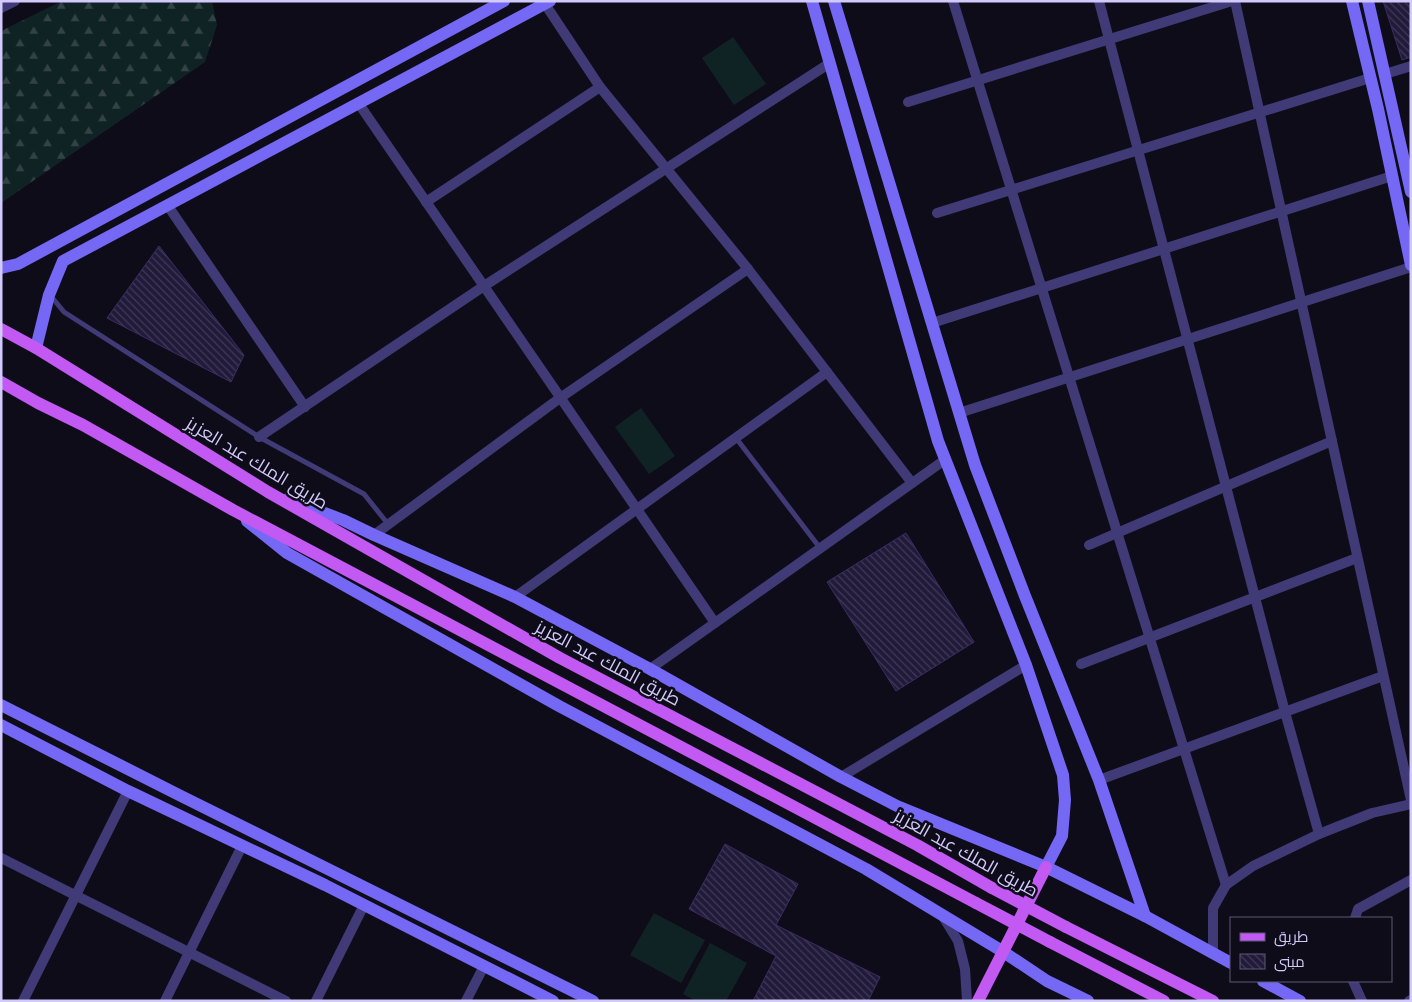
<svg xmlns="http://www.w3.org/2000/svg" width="1412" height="1002" font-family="Mulish,Cairo,sans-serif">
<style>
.forest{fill:url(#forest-firs)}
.pitch{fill:#102324}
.building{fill:url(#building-back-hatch);stroke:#3b2d64}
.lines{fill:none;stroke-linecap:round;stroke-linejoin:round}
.lane{stroke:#403a76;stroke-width:5}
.street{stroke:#403a76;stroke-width:10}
.secondary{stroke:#7468f4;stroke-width:12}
.primary{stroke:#c259f2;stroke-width:12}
.primary-bridge{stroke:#c259f2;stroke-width:12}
.labels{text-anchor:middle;stroke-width:5;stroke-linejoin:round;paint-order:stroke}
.street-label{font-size:18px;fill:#d2cafb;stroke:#0f0c1a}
</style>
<defs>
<pattern id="forest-firs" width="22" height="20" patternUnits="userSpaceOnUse" patternTransform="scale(1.25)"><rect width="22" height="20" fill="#102324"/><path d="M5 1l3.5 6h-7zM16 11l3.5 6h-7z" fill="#324245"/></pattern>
<pattern id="building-back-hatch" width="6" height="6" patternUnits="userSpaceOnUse" patternTransform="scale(1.25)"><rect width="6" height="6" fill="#221a3a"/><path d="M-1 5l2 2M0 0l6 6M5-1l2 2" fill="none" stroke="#413a57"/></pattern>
</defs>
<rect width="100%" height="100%" fill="#0f0c1a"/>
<polygon class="forest" points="62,1 212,1 217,25 205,62 1,203 1,31"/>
<g class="pitch">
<polygon points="733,37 766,84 734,105 702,58"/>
<polygon points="641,408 675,456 649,474 615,427"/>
<polygon points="654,913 705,940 681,983 630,955"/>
<polygon points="710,943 747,963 726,1001 696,1001 683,994"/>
</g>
<g class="building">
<polygon points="1383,1 1411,1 1411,57 1402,60"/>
<polygon points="159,246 244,355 231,382 107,318"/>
<polygon points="906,533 974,642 896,691 827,582"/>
<polygon points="725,844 798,884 776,925 880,977 868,1001 753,1001 776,956 689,909"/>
</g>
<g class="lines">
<g class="lane">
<polyline points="50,295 64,312 259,437 364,494 388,524"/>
<polyline points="736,438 820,548"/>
</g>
<g class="street">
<polyline points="953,1 1226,885"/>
<polyline points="1099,1 1285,712 1319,834"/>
<polyline points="1235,1 1411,800"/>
<polyline points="545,4 600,87 748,269 912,483"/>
<polyline points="1,8 15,1"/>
<polyline points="1385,74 1411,66"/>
<polyline points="908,102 1232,1"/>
<polyline points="359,104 715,623"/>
<polyline points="426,202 600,87"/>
<polyline points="168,206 305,407"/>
<polyline points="937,213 1370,78"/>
<polyline points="932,323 1392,176"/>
<polyline points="959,413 1411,267"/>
<polyline points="259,437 484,286 830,63"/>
<polyline points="374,535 560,398 748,269"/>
<polyline points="1089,545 1332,441"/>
<polyline points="515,597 827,372"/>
<polyline points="1081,664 1357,558"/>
<polyline points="650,669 946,459"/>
<polyline points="841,777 1026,665"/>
<polyline points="1099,780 1383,676"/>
<polyline points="1,858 286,1001"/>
<polyline points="942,915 958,941 965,969 967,1001"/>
<polyline points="1355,918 1358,909 1411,880"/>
<polyline points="1213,953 1213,908 1226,885 1253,866 1319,834 1372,813 1411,804"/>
<polyline points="1353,981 1362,1001"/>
<polyline points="23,1001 128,791"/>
<polyline points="165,1001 242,846"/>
<polyline points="316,1001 364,905"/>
<polyline points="466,1001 484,966"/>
<polyline points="1409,1001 1411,1000"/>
</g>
<g class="secondary">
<polyline points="812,1 938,441 1026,665 1063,775 1065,800 1062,836 1046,867"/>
<polyline points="834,1 975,465 1025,596 1099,780 1145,916"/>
<polyline points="1352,1 1378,109 1411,265"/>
<polyline points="1368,1 1411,192"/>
<polyline points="1,268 18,264 504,1"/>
<polyline points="36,348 49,295 63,261 550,1"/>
<polyline points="288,499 343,520 374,535 515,597 650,669 841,777 897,806 1046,867 1145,916 1231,963"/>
<polyline points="247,521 287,553 559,706 866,869 1002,951 1047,981 1088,1001"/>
<polyline points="1,705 181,796 593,1001"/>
<polyline points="1,725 128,791 325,885 553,1001"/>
<polyline points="1263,981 1300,1001"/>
</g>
<g class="primary">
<polyline points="1,329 36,348 268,492 560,658 917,845 992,888"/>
<polyline points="1,382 38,403 83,425 233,510 976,903"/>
<polyline points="1066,927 1213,1001"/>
<polyline points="1050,942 1164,1001"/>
<polyline points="978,1001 1046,867"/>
</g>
<g class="primary-bridge">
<polyline points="992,888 1066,927"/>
<polyline points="976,903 1050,942"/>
</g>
</g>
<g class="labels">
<g class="street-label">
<text transform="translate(257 463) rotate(31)" y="6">طريق الملك عبد العزيز</text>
<text transform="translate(608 663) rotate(28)" y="6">طريق الملك عبد العزيز</text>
<text transform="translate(966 853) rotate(29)" y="6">طريق الملك عبد العزيز</text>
</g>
</g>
<rect width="1412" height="1002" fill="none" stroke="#d2cafb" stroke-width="5"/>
<rect x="1230" y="917" width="162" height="65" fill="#0f0c1a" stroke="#5d5874"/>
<rect x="1240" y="933" width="25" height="8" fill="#c259f2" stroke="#5d5874"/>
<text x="1274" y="942" font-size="15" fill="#d2cafb">طريق</text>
<rect x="1240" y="954" width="25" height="15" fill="url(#building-back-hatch)" stroke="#5d5874"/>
<text x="1274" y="967" font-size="15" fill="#d2cafb">مبنى</text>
</svg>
